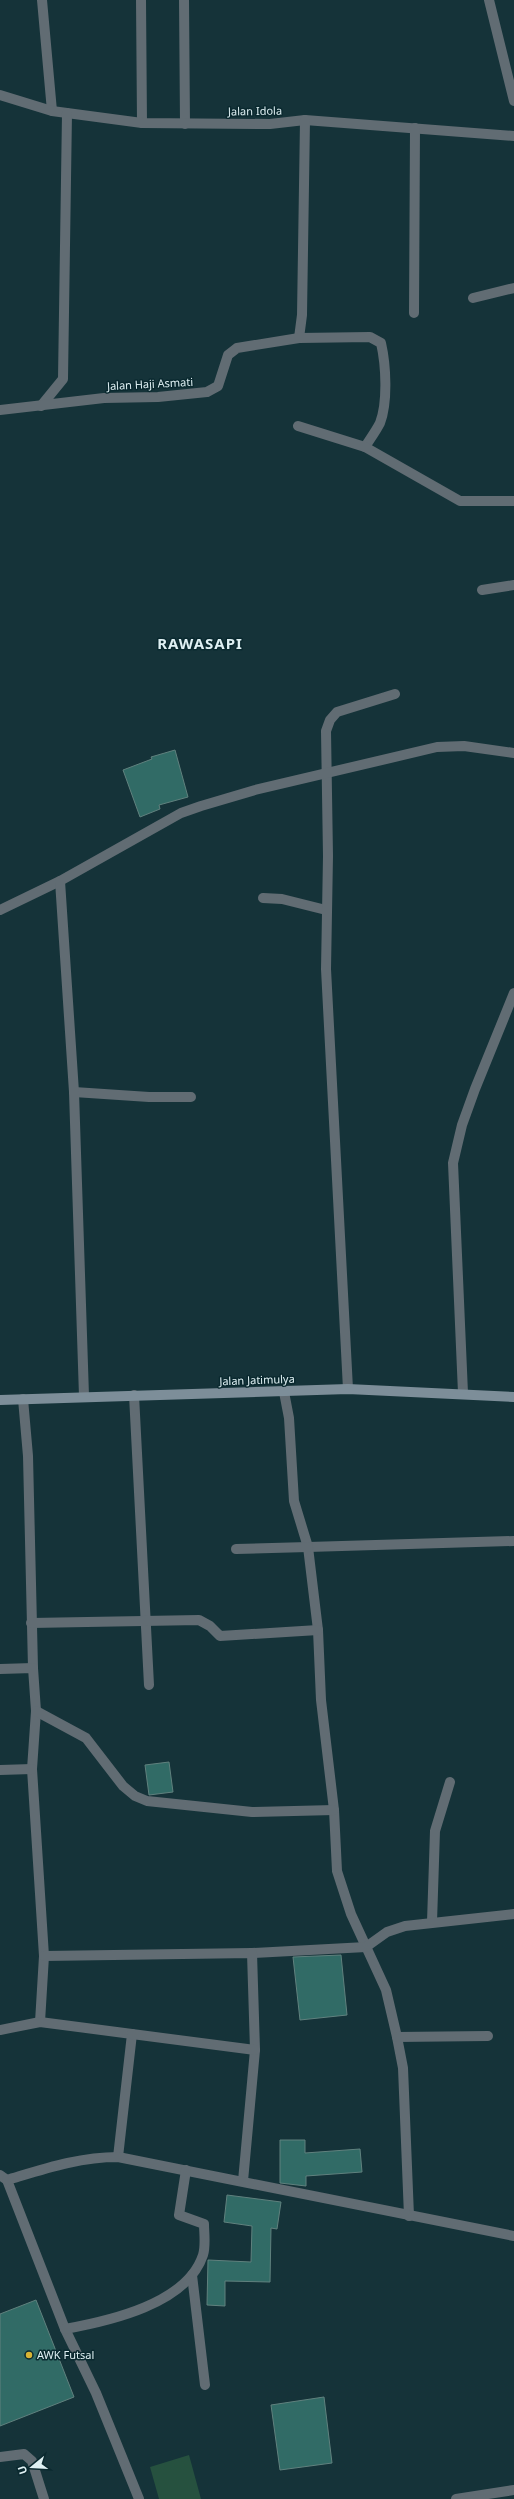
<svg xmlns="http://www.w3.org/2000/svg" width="514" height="2499" font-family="'Noto Sans',sans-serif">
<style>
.green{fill:#26513f}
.building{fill:#316b66;stroke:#60817e}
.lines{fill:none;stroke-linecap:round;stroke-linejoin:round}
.service{stroke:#616c73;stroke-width:10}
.minor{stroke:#616c73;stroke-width:10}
.secondary{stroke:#7d8e99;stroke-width:10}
.poi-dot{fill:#d8b434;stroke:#0a292f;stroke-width:1.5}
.labels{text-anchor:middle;stroke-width:3;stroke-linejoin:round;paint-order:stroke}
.street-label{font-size:11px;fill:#dff0f3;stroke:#0a292f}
.poi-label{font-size:11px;fill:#dff0f3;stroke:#0a292f;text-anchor:start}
.district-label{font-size:15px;font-weight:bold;letter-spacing:1px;fill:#dff0f3;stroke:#0a292f}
</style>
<rect width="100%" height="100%" fill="#153339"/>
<polygon class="green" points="189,2455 201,2499 159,2499 150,2467"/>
<g class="building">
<polygon points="175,750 188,797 159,805 160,809 140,817 123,770 152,759 151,757"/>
<polygon points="169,1762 173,1792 149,1795 145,1765"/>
<polygon points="341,1955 347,2015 300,2020 293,1957"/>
<polygon points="280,2140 305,2140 305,2153 360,2149 362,2172 306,2176 306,2186 280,2183"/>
<polygon points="227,2195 281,2202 277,2229 271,2228 270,2282 225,2281 225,2306 207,2305 208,2260 251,2262 252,2226 224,2222"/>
<polygon points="36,2300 74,2397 0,2426 0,2314"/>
<polygon points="324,2397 332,2463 280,2470 271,2405"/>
</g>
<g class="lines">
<g class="service">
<polyline points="463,1393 453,1163 462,1125 475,1089 514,993"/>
<polyline points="308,1547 514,1541"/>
</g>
<g class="minor">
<polyline points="42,0 52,111"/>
<polyline points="141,0 142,123"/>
<polyline points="184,0 185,124"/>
<polyline points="489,0 514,101"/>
<polyline points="0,95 52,111 142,123 270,124 305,120 514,136"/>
<polyline points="473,298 514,288"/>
<polyline points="414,313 415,128"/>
<polyline points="299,338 302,315 305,120"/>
<polyline points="41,406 63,379 67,113"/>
<path d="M0 410 104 398 158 397 207 392 218 386 228 355 237 348 299 338 370 337 381 343C386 365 388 402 380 423 376 431 370 439 365 447"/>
<polyline points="298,426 365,447 460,501 514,501"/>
<polyline points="482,590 514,585"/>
<polyline points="263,898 282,899 326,910"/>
<polyline points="0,910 60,881"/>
<polyline points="74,1092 149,1097 191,1097"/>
<polyline points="348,1389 326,969 328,856 326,731 330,720 337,712 395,694"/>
<polyline points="284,1392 289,1418 294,1501 308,1547 318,1630 321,1700 334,1810 337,1871 351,1914 386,1990 397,2037 403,2068 409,2216"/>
<polyline points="134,1395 149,1685"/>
<polyline points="84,1396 74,1092 60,881 181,813 201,806 255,790 437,747 464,746 514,753"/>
<polyline points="23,1399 28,1456 33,1668"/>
<polyline points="236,1549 308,1547"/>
<polyline points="31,1623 199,1620 210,1626 220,1636 318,1630"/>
<polyline points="0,1669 33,1668 36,1711 32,1769 44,1956 40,2022"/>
<polyline points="36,1711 86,1738 123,1786 135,1796 147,1801 252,1812 334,1810"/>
<polyline points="0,1770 32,1769"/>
<polyline points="432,1922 435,1831 450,1782"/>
<polyline points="252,1953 366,1947 387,1932 405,1926 514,1914"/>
<polyline points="44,1956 252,1953 255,2050 243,2181"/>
<polyline points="0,2030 40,2022 132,2034 118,2157"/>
<polyline points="132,2034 255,2050"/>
<polyline points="397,2037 488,2036"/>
<polyline points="0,2175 7,2180 65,2329 96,2393 139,2499"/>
<path d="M7 2180C44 2169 79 2157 118 2157L514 2236"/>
<polyline points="192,2275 205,2385"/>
<path d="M65 2329C109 2321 187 2304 203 2255 206 2246 204 2233 204 2224L179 2215 186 2170"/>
<polyline points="0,2457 24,2454 32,2461 44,2499"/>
<polyline points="456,2499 514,2490"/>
</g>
<polyline class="secondary" points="0,1400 348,1389 514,1397"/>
</g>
<circle class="poi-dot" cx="29" cy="2355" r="4"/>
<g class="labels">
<g class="street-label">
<text transform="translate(255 111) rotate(-1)" y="4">Jalan Idola</text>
<text transform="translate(150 384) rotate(-3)" y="4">Jalan Haji Asmati</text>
<text transform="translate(257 1380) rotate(-2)" y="4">Jalan Jatimulya</text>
</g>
<g class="poi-label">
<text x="37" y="2359">AWK Futsal</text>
</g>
<g class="district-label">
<text x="200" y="649">RAWASAPI</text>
</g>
</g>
<g transform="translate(32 2467) rotate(252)" stroke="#0a292f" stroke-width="3" paint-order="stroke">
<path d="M0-3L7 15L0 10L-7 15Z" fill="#dff0f3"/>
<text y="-6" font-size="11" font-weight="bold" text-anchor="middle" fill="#dff0f3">U</text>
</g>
</svg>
